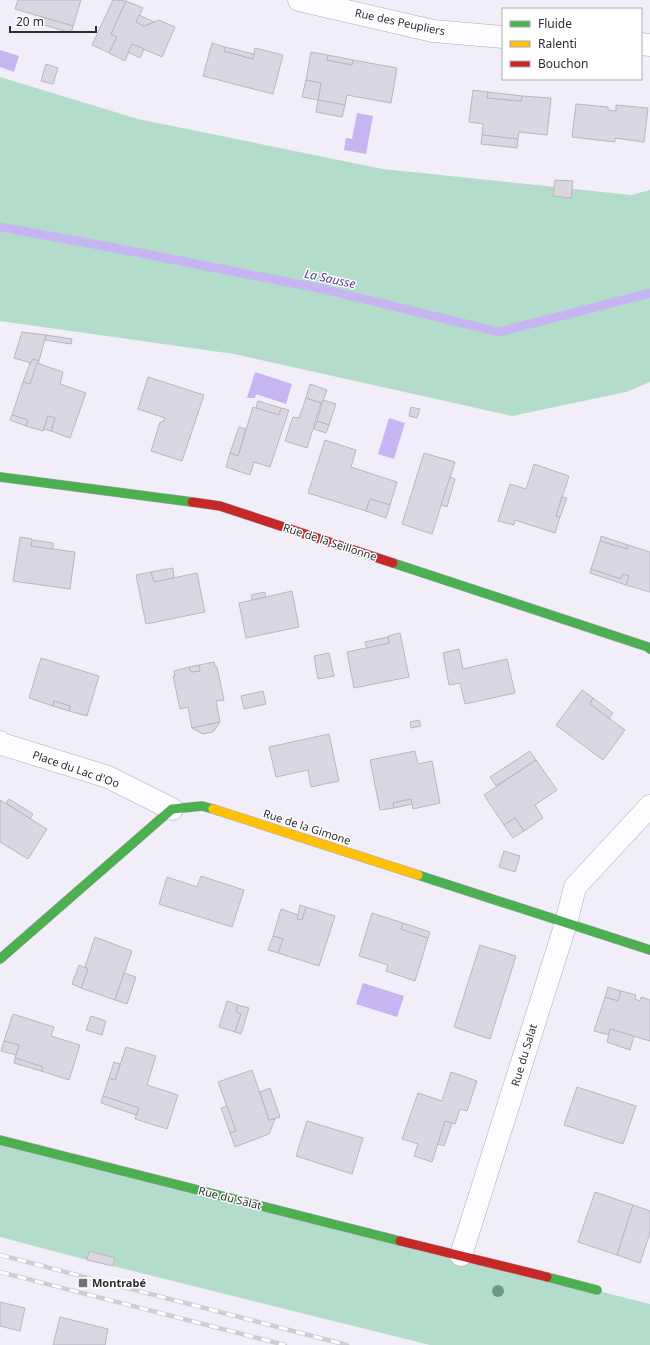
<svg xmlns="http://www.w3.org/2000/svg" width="650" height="1345" font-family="'Noto Sans',sans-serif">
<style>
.green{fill:#b3ddca}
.water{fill:#c6b5f1}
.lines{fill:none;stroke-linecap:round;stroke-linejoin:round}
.stream{stroke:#c6b5f1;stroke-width:9}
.building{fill:#dad7e1;stroke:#b8b6bf}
.street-casing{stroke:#acaab2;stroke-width:23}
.fast-casing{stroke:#acaab2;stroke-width:10}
.slow-casing{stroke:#acaab2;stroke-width:10}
.jam-casing{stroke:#acaab2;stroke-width:10}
.street{stroke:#fdfcfe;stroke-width:22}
.fast{stroke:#4caf50;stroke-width:9}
.slow{stroke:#ffc107;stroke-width:9}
.jam{stroke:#c62828;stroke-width:9}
.rail-casing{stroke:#ceced0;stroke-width:4.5}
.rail{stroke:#fff;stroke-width:3;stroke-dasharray:9;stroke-linecap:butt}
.tree{fill:#6c978a}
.poi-dot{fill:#727079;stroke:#fff;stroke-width:1.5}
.labels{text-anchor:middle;stroke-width:3;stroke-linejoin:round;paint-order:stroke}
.street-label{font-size:11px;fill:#2e2c33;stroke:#fff}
.poi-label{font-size:11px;font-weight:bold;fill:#2e2c33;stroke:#fff;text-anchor:start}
.water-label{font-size:12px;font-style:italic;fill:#583693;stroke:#fff}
</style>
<rect width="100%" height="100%" fill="#f1eefa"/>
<g class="green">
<polygon points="0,77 138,119 383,169 631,195 650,190 650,382 626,392 512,416 234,354 0,321"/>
<polygon points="0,1140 650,1304 650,1345 430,1345 113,1266 115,1258 90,1251 87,1260 0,1237"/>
</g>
<g class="water">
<polygon points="0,50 19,56 14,72 0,67"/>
<polygon points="357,113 373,116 366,154 344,150 346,138 352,139"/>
<polygon points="255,372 292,384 286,404 256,394 255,398 247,398"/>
<polygon points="389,418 405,423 394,459 378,454"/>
<polygon points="363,983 404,996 397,1017 356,1004"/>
</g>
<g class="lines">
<polyline class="stream" points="0,227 110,247 323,289 499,332 650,293"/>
</g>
<g class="building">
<polygon points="18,0 81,0 73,26 15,9"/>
<polygon points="113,0 126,1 111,34 117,37 109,53 92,45"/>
<polygon points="126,1 143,8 136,22 144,26 159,20 175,27 162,57 132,44 125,61 109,53 117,37 111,34"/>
<polygon points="139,15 154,22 144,26 136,22"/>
<polygon points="42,17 73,26 71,33 40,24"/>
<polygon points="212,43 225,47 224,51 253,59 255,48 283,55 273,94 203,76"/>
<polygon points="132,44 144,49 140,58 128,52"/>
<polygon points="225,47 254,54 253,59 224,51"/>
<polygon points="311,52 328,55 327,60 352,65 353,60 397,68 391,103 347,95 345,105 318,100 321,83 306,80"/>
<polygon points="328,55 353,60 352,65 327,60"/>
<polygon points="46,64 58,68 53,84 41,81"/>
<polygon points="306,80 321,83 318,100 302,97"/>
<polygon points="473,90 488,92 487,98 521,101 522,96 551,98 547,135 519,132 518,139 482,135 483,124 469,122"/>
<polygon points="488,92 522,96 521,101 487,98"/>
<polygon points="318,100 345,105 342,117 316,112"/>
<polygon points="576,104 608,107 608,110 616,111 616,105 648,108 644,142 615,138 615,142 572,137"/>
<polygon points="482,135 518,139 517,148 481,144"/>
<polygon points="555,180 573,181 571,198 553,196"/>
<polygon points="22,332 46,335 39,361 33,359 31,363 14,358"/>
<polygon points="46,335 72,339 71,344 45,340"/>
<polygon points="33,359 39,361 30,384 23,382 30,363 31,363"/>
<polygon points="37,363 63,372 60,384 86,393 70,438 51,431 55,418 48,416 43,431 26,426 28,420 12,415 23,382 30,384"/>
<polygon points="148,377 204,395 182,461 151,451 160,422 163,422 165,418 138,409"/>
<polygon points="310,384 327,390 322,403 306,398"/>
<polygon points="306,398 321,403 307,448 285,441 293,417 299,418"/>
<polygon points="323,400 336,404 329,425 317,421"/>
<polygon points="258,401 281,408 279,415 256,408"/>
<polygon points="253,407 279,415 281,408 289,410 270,467 254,462 250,475 226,467 230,453 238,456"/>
<polygon points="411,407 420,409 417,418 409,416"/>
<polygon points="12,415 28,420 26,426 10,420"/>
<polygon points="48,416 55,418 51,431 44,429"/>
<polygon points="317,421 329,425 326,433 314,429"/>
<polygon points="239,427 246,429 238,456 230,453"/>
<polygon points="325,440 356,450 351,467 397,482 390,505 370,499 366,511 308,493"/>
<polygon points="424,453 455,462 432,534 402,524"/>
<polygon points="534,464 569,476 556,516 560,517 555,533 515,520 514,525 498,521 510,484 526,489"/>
<polygon points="450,477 455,479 447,507 441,505"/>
<polygon points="562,497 567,498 560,517 556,516"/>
<polygon points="370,499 390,505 386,518 366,511"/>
<polygon points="601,536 628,545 627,549 600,541"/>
<polygon points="20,537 32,539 31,546 75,552 70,589 13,581"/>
<polygon points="32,540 53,543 53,549 31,546"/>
<polygon points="600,541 627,549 628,545 650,552 650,592 626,585 629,576 623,574 621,579 591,569"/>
<polygon points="173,568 174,578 154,582 151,572"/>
<polygon points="591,569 621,579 623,574 629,576 626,585 590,573"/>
<polygon points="151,572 154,582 197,573 205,612 146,624 136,575"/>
<polygon points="292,591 299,627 246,638 239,603"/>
<polygon points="265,592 266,597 252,600 251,595"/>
<polygon points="400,633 409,677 354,688 347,652 389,643 388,636"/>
<polygon points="388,637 389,643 367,648 365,642"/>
<polygon points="459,649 463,669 507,659 515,693 465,704 460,683 449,685 443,653"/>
<polygon points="329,653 334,676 318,679 314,656"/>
<polygon points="41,658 99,676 87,716 69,711 70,706 54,701 53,706 29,698"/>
<polygon points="214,662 215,667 217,667 224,700 216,701 220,722 192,728 188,707 180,709 173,676 175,676 174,671 189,667 191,672 200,671 199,665"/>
<polygon points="199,665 200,671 191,672 189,667"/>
<polygon points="582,690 593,698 590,704 625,730 603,760 556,725"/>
<polygon points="263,691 266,704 244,709 241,696"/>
<polygon points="593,698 613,713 609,718 590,704"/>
<polygon points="54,701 70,706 69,711 53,706"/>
<polygon points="419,720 421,726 411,728 410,722"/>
<polygon points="220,722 213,732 203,734 192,728"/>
<polygon points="329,734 339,781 311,787 308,770 276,777 269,747"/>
<polygon points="415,751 418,764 432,761 440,803 413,809 411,799 393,803 394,808 380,810 370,760"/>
<polygon points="530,751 536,760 496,786 490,777"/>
<polygon points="536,760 557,790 535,805 543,818 524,831 515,818 504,825 484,795"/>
<polygon points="9,799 33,814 30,819 6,803"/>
<polygon points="411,799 412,804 394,808 393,803"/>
<polygon points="0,800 47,829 28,859 0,842"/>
<polygon points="515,818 524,831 513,838 504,825"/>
<polygon points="504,851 520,856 515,872 499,867"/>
<polygon points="201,876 244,890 232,927 159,904 167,877 197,887"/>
<polygon points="300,905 306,907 302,920 297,919"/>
<polygon points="306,907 335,916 319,966 278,953 283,939 273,936 281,909 298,915 297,919 302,920"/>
<polygon points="372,913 403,923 401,929 428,938 415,981 386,971 388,965 359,956"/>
<polygon points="403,923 430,932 428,938 401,929"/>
<polygon points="273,936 283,939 278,953 268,950"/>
<polygon points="95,937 132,951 115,1000 81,988 88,969 85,967"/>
<polygon points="480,945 516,956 490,1039 454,1027"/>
<polygon points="79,965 88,969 81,988 72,984"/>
<polygon points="124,973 136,977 127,1004 115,1000"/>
<polygon points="608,987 621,991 618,1001 605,997"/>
<polygon points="621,991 636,995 635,999 640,1001 641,997 650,1000 650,1041 610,1029 609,1035 594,1031 605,997 618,1001"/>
<polygon points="227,1001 238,1005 236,1012 241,1014 235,1032 219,1027"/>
<polygon points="238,1005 249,1008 241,1034 235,1032 241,1014 236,1012"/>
<polygon points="13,1014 54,1027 51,1036 80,1045 69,1080 41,1071 43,1067 15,1058 19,1045 4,1041"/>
<polygon points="91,1016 106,1021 102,1035 86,1030"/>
<polygon points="610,1029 634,1036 630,1050 607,1042"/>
<polygon points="4,1041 19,1045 16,1055 1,1051"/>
<polygon points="126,1047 156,1056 147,1085 178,1095 167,1129 135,1119 139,1108 103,1096 109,1078 115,1080"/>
<polygon points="15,1058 43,1067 41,1071 14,1063"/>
<polygon points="114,1062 120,1064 115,1080 109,1078"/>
<polygon points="252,1070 269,1120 275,1119 269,1134 235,1147 230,1133 236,1131 218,1082"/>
<polygon points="451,1072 477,1081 467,1111 460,1109 455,1124 445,1121 432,1162 414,1156 418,1144 402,1139 418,1093 442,1101"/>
<polygon points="577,1087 636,1106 623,1144 564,1125"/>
<polygon points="270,1088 280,1117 269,1120 260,1092"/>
<polygon points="103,1096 139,1108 136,1115 101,1103"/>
<polygon points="227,1106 236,1131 230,1133 221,1108"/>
<polygon points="307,1121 363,1138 352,1174 296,1156"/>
<polygon points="445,1121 452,1123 444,1146 438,1144"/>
<polygon points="595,1192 633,1205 617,1255 578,1242"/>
<polygon points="633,1205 650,1211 650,1233 640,1263 617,1255"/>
<polygon points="89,1251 115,1258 113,1266 87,1260"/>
<polygon points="0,1302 25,1308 20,1331 0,1326"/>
<polygon points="60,1317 108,1329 105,1345 53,1345"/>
</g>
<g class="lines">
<defs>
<g id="street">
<polyline points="299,0 433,31 503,37"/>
<polyline points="641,44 650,45"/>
<polyline points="0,742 2,744 108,777 172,809"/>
<polyline points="461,1255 566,923 575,887 650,806"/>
</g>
<g id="fast">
<polyline points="0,477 192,502"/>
<polyline points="393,563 648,647 650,649"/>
<polyline points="418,875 650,950"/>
<polyline points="0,959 172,809 202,806 213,809"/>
<polyline points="0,1140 400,1241"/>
<polyline points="547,1277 597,1290"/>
</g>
<polyline id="slow" points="213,809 418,875"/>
<g id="jam">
<polyline points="192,502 220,506 393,563"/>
<polyline points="400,1241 547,1277"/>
</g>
</defs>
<use href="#street" class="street-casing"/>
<use href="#fast" class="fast-casing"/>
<use href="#slow" class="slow-casing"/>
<use href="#jam" class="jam-casing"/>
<use href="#street" class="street"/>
<use href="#fast" class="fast"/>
<use href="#slow" class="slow"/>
<use href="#jam" class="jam"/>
<defs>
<g id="rail">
<polyline points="0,1255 347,1345"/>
<polyline points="0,1272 285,1345"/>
</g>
</defs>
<use href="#rail" class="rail-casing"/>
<use href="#rail" class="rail"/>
</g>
<circle class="tree" cx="498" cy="1291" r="6"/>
<rect class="poi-dot" x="78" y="1278" width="10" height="10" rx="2"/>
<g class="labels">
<g class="street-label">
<text transform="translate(400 22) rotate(12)" y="4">Rue des Peupliers</text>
<text transform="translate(330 542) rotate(18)" y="4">Rue de la Seillonne</text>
<text transform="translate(76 769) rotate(19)" y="4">Place du Lac d'Oo</text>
<text transform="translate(307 827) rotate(18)" y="4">Rue de la Gimone</text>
<text transform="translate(524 1055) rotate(-73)" y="4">Rue du Salat</text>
<text transform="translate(230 1198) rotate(14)" y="4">Rue du Salat</text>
</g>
<g class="poi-label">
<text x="92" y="1287">Montrabé</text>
</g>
<g class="water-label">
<text transform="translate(330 279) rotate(12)" y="4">La Sausse</text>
</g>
</g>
<rect x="502" y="8" width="140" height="72" fill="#ffffff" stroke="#ababad"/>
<rect x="510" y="21" width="20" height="6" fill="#4caf50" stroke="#ababad"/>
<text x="538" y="28" font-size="12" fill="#2e2c33">Fluide</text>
<rect x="510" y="41" width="20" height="6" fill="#ffc107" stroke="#ababad"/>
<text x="538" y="48" font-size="12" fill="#2e2c33">Ralenti</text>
<rect x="510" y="61" width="20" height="6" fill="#c62828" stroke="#ababad"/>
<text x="538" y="68" font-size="12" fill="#2e2c33">Bouchon</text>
<path d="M10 26v6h86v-6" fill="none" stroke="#2e2c33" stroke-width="2"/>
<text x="16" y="26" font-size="12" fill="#2e2c33" stroke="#ffffff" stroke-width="3" paint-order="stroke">20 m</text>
</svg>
